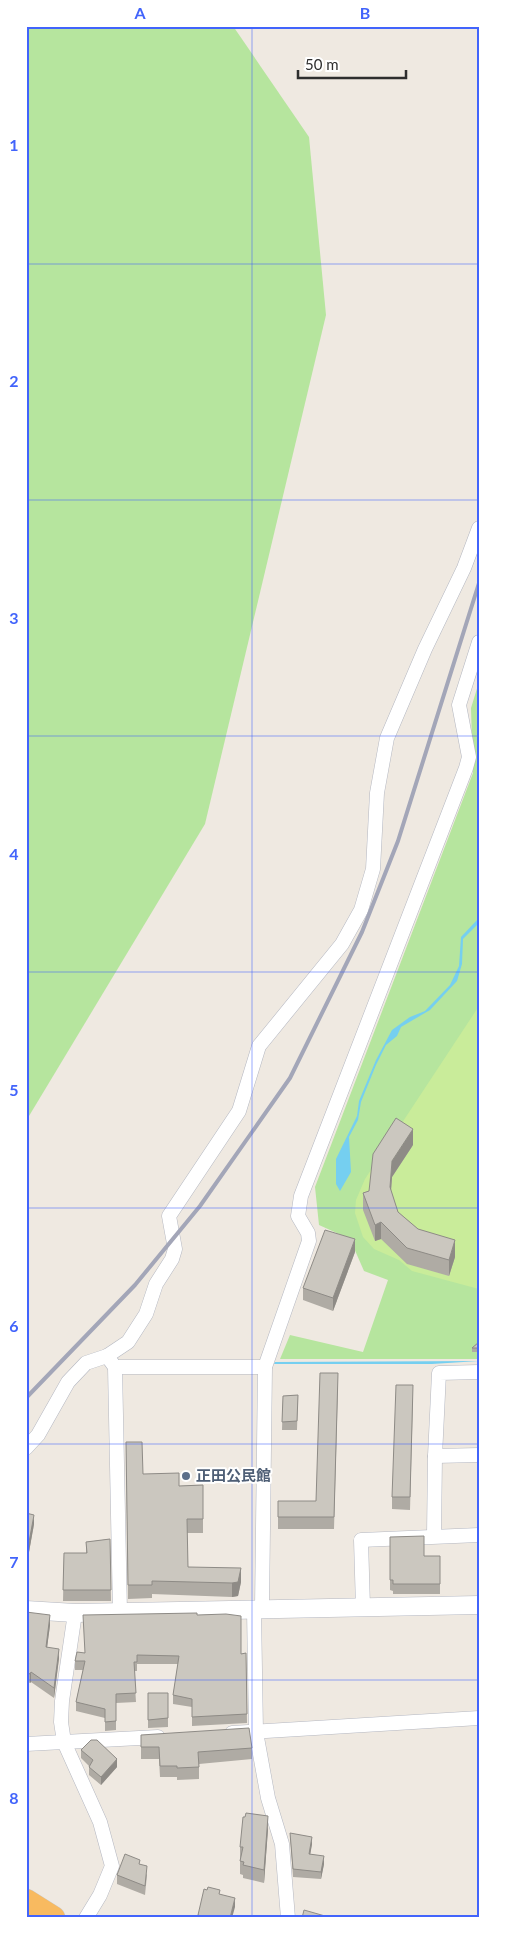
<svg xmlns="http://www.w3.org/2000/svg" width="505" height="1944" font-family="Lato,'Noto Sans JP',sans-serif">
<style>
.green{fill:#b6e59e}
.pitch{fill:#c9ec9a}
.water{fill:#75cff0}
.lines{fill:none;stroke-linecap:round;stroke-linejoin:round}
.minor-casing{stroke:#b4b7c1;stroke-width:15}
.tertiary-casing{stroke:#b4b7c1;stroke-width:19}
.trunk-casing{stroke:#c9c9c9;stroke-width:25}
.minor{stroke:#fff;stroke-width:14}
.tertiary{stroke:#fff;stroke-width:18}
.trunk{stroke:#f8ba60;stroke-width:24}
.rail{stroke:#a3a6b8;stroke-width:4}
.wall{fill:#afaba4}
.shaded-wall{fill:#8e8b86}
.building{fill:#cbc7bf;stroke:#8e8b86}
.grid{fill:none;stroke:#4264fb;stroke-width:1;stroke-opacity:0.55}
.service-dot{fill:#5c6f8a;stroke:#fff;stroke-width:2}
.labels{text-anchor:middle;stroke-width:4;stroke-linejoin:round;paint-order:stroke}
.service-label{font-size:15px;font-weight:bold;fill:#4e5e75;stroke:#fff;text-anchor:start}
.neatline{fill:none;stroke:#4264fb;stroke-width:2}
.grid-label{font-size:16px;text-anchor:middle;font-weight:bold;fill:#4264fb}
</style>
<rect width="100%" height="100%" fill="#efe9e1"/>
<g class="green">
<polygon points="26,26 233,26 309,137 326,315 205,824 26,1121"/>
<polygon points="479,682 479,1359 280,1359 290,1335 363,1352 388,1280 364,1271 350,1239 319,1225 315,1187 473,773 471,708"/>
</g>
<polygon class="pitch" points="479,1006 479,1289 412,1271 399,1260 374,1249 363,1237 355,1213 356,1200 365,1179"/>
<g class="water">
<polygon points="479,897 479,923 463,939 462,964 457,981 430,1010 401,1027 397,1036 386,1045 376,1065 361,1102 358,1120 349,1137 351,1172 340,1191 336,1184 336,1159 357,1116 359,1101 376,1060 392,1030 410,1017 425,1011 450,985 459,966 461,937 477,920"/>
<polygon points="479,1361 432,1364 274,1364 275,1362"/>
</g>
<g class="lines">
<defs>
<g id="minor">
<polyline points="107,1356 115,1367 120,1612"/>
<polyline points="115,1367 265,1367"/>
<polyline points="26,1448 38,1435 68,1382 86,1363 107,1356 128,1342 146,1314 156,1284 172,1259 175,1249 169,1216 239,1111 259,1046 342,944 361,910 373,869 377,793 387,738 425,649 464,568 479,528"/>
<polyline points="435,1456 479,1455"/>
<polyline points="434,1536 435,1456 439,1373 479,1372"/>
<polyline points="363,1607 361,1540 479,1535"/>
<polyline points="262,1608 265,1367 309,1241 308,1233 298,1216 301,1196 466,768 469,757 459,705 479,642"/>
<polyline points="254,1610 256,1732 268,1798 282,1844 288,1918"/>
<polyline points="75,1613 62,1701 61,1722 64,1742 100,1822 112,1866 100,1895 86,1918"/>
<polyline points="232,1733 479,1718"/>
<polyline points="26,1744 158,1737"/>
</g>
<polyline id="tertiary" points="26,1610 75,1613 479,1605"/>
<polyline id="trunk" points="26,1901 53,1918"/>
</defs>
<use href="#minor" class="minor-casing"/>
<use href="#tertiary" class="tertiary-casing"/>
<use href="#trunk" class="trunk-casing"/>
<use href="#minor" class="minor"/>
<use href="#tertiary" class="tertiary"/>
<use href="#trunk" class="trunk"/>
<polyline class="rail" points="26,1398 135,1285 200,1206 290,1078 362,932 398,841 479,583"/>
</g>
<g class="wall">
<polygon points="479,747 479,767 478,767 478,751"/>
<polygon points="413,1145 392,1177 391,1191 398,1212 418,1229 455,1257 449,1276 407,1264 381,1239 375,1241 363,1210 363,1193 369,1191"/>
<polygon points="355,1252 333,1311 303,1300 303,1288"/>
<polygon points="479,1342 479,1352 472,1352 472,1348"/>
<polygon points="338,1386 334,1529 278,1529 278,1501 316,1501"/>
<polygon points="298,1395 297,1430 282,1430 283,1396"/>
<polygon points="413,1398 410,1510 392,1509 392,1497"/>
<polygon points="126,1442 143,1474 179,1486 203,1485 203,1533 187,1533 188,1567 241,1582 238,1596 232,1597 152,1594 152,1598 128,1599"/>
<polygon points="26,1513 34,1524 29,1552 26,1551"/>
<polygon points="390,1537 424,1556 440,1556 440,1594 393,1594 393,1591 390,1590"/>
<polygon points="110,1539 111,1601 63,1601 64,1553 86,1553 86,1542"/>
<polygon points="26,1612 50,1625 47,1647 59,1658 54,1698 31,1682 30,1683 26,1681"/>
<polygon points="197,1615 241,1654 246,1653 247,1723 192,1726 192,1707 173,1704 173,1695 178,1664 137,1664 137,1671 134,1671 136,1702 116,1703 116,1730 105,1731 105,1718 76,1711 76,1702 83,1670 75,1670 75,1661 84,1653"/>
<polygon points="148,1693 168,1693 168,1727 148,1728"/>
<polygon points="141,1735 252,1748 252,1759 199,1764 199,1779 177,1780 177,1777 160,1777 159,1759 141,1759"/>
<polygon points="81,1750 117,1767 101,1785 89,1775 89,1766 81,1758"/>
<polygon points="268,1829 264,1883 243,1878 243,1875 240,1874 240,1847"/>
<polygon points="290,1833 312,1844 310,1854 324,1864 321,1879 293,1877"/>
<polygon points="140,1864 147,1875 145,1895 117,1884 117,1875"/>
</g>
<g class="shaded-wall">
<polygon points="413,1129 413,1145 392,1177 390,1203 390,1187 392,1161"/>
<polygon points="381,1222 381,1239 375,1241 375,1225"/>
<polygon points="355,1239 355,1252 333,1311 333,1298"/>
<polygon points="455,1240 455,1257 449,1276 449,1260"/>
<polygon points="34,1515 34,1524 29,1552 29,1542"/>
<polygon points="241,1568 241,1582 238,1596 232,1597 232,1583"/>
<polygon points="50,1615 50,1625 46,1656 46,1647"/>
<polygon points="59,1649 59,1658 54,1698 54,1688"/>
<polygon points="31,1672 31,1682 30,1683 30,1674"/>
<polygon points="117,1759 117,1767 101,1785 101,1777"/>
<polygon points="268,1816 268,1829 264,1883 264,1870"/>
<polygon points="312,1837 312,1844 309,1862 309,1854"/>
<polygon points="324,1856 324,1864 321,1879 321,1872"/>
<polygon points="235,1898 235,1907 232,1918 230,1918"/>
</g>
<g class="building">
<polygon points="396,1118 413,1129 392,1161 390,1187 398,1212 418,1229 455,1240 449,1260 407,1248 381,1222 375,1225 363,1193 369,1191 373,1154"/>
<polygon points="325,1230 355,1239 333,1298 303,1288"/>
<polygon points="479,1342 479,1348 472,1348"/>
<polygon points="320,1373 338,1373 334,1517 278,1517 278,1501 316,1501"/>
<polygon points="396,1385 413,1385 410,1497 392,1497"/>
<polygon points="298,1395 297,1421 282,1422 283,1396"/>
<polygon points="126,1442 142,1442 143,1474 179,1473 179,1486 203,1485 203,1519 187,1519 188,1567 241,1568 238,1582 232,1583 152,1581 152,1585 128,1585"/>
<polygon points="26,1513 34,1515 29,1542 26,1542"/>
<polygon points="424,1536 424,1556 440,1556 440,1584 393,1584 393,1580 390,1580 390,1537"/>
<polygon points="110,1539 111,1590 63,1590 64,1553 87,1553 86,1542"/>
<polygon points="26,1612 50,1615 46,1647 59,1649 54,1688 31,1672 30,1674 26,1672"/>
<polygon points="197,1613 197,1615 226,1614 241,1616 241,1654 246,1653 247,1714 192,1717 192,1699 173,1695 179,1656 137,1655 137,1662 134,1662 136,1693 116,1694 116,1721 105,1722 105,1709 76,1702 85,1661 75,1661 77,1652 85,1653 83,1615"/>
<polygon points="148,1693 168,1693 168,1718 148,1720"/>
<polygon points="249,1728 252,1748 198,1752 199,1767 177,1768 177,1766 160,1766 159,1747 141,1747 141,1735"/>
<polygon points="91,1740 97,1740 117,1759 101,1777 89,1767 93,1760 81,1750"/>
<polygon points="246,1813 268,1816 264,1870 243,1865 244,1862 240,1861 243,1847 240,1847 243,1817 245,1817"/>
<polygon points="290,1833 312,1837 309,1854 324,1856 321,1872 293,1869"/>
<polygon points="125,1854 140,1860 139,1864 147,1866 145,1886 117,1875"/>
<polygon points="208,1887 220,1890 219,1894 235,1898 230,1918 206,1918 198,1915 204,1889 207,1890"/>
<polygon points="304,1910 332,1918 302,1918"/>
</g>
<path class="grid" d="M252 26V1918M26 264H479M26 500H479M26 736H479M26 972H479M26 1208H479M26 1444H479M26 1680H479"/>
<circle class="service-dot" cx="186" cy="1476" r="5"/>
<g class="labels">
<g class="service-label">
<text x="196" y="1481">正田公民館</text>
</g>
</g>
<rect width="505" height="1944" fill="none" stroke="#ffffff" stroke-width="55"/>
<path d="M298 70v8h108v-8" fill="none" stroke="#2e2e2e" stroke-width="2.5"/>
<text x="305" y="70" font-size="15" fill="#2e2e2e" stroke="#ffffff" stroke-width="4" paint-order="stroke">50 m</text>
<rect x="28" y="28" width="450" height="1888" class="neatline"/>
<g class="grid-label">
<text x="140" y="19">A</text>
<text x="365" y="19">B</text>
<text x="14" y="151">1</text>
<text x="14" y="387">2</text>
<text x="14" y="624">3</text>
<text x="14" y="860">4</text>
<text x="14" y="1096">5</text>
<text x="14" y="1332">6</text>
<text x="14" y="1568">7</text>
<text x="14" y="1804">8</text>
</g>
</svg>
